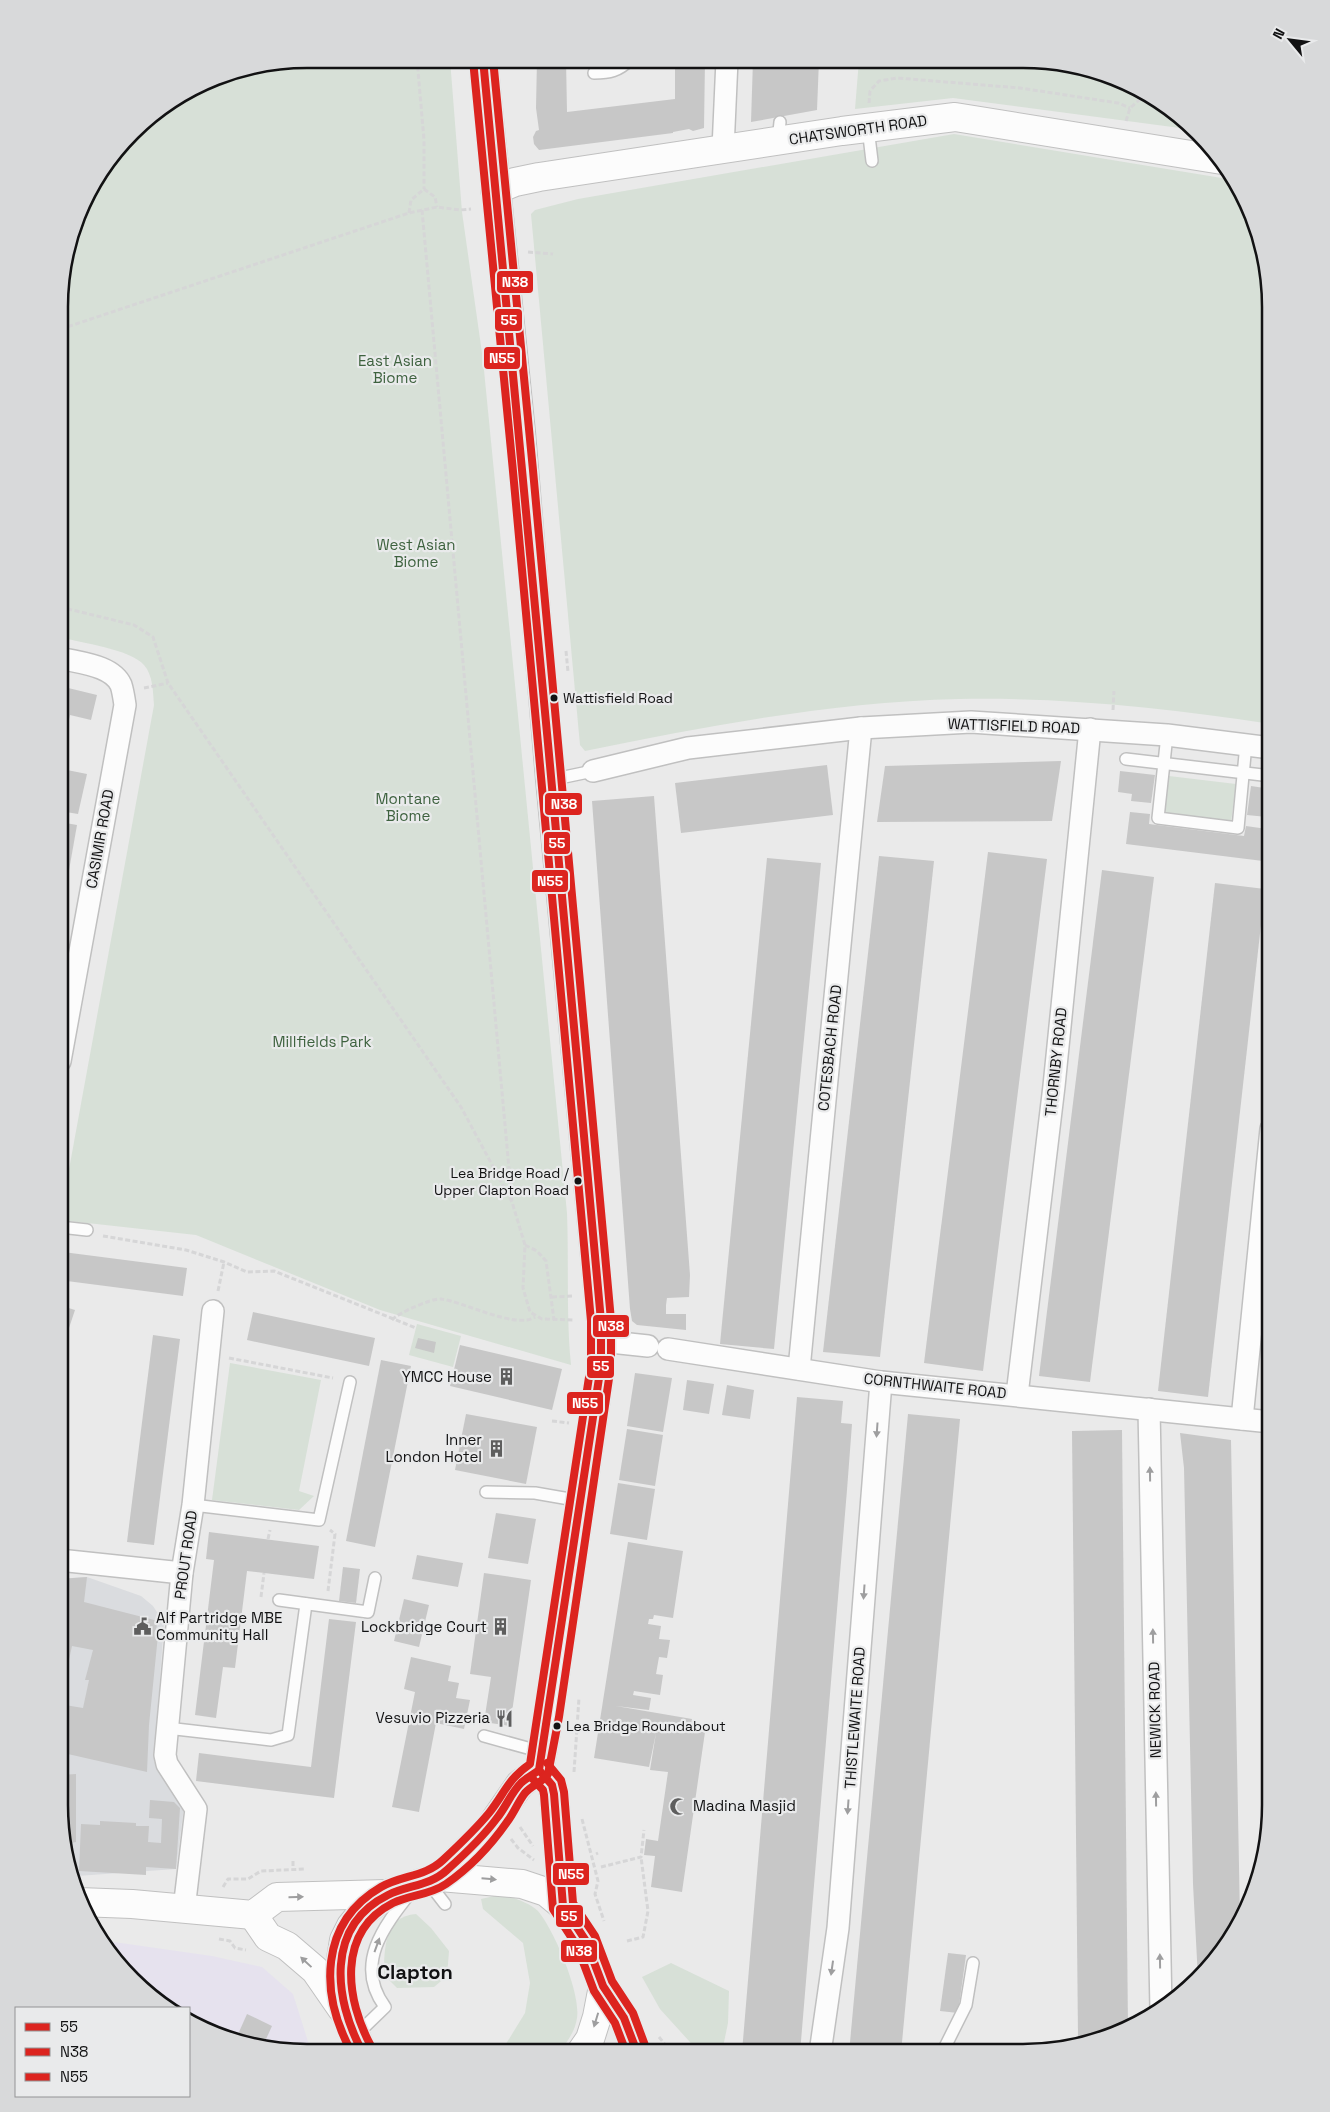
<svg xmlns="http://www.w3.org/2000/svg" width="1330" height="2112" font-family="'Space Grotesk',sans-serif">
<style>
.built{fill:#dadcdf}
.education{fill:#e6e2ee}
.green{fill:#d7e0d7}
.building{fill:#c7c7c7}
.lines{fill:none;stroke-linecap:round;stroke-linejoin:round}
.service-casing{stroke:#c0c0c0;stroke-width:14}
.minor-casing{stroke:#c0c0c0;stroke-width:24}
.tertiary-casing{stroke:#c0c0c0;stroke-width:30}
.primary-casing{stroke:#c0c0c0;stroke-width:30}
.trunk-casing{stroke:#c0c0c0;stroke-width:30}
.path{stroke:#d6d6d7;stroke-width:3;stroke-dasharray:5 2.5;stroke-linecap:butt}
.service{stroke:#fcfcfc;stroke-width:11}
.minor{stroke:#fcfcfc;stroke-width:21}
.tertiary{stroke:#fcfcfc;stroke-width:28}
.primary{stroke:#fcfcfc;stroke-width:28}
.trunk{stroke:#fcfcfc;stroke-width:28}
.bus-1-casing{stroke:#e9eaeb;stroke-width:11}
.bus-2-casing{stroke:#e9eaeb;stroke-width:11}
.bus-3-casing{stroke:#e9eaeb;stroke-width:11}
.bus-1{stroke:#dc241f;stroke-width:8}
.bus-2{stroke:#dc241f;stroke-width:8}
.bus-3{stroke:#dc241f;stroke-width:8}
.oneway{fill:#9e9e9f}
.bus-dot{fill:#121213;stroke:#e9eaeb;stroke-width:2}
.labels{text-anchor:middle;stroke-width:4.5;stroke-linejoin:round;paint-order:stroke}
.bus-label{font-size:14px;fill:#121213;stroke:#e9eaeb;text-anchor:start}
.street-label{font-size:15px;fill:#121213;stroke:#e9eaeb}
.park-label{font-size:15px;fill:#3e623f;stroke:#e9eaeb}
.poi-label{font-size:15px;fill:#121213;stroke:#e9eaeb;text-anchor:end}
.district-label{font-size:20px;font-weight:bold;fill:#121213;stroke:#e9eaeb}
.rim{fill:none;stroke:#121213;stroke-width:2.5}
.line-badge{stroke:#e9eaeb;stroke-width:2}
.badge-label{font-size:14px;text-anchor:middle;font-weight:bold;fill:#fff}
</style>
<rect width="100%" height="100%" fill="#eaeaea"/>
<polygon class="built" points="87,1577 141,1596 153,1606 164,1623 154,1761 184,1807 176,1869 77,1876 77,1879 73,1879 59,1805 59,1579"/>
<polygon class="education" points="100,1940 212,1956 262,1967 293,1994 311,2051 274,2051 212,2034 189,2021 189,2008 166,2008 156,2002 110,1957"/>
<g class="green">
<path d="M307 59H450L462 212 483 360 567 1213C569 1264 566 1314 571 1365L380 1310 196 1235 69 1221 61 1213 154 705C153 692 153 675 144 665 130 649 81 643 60 637L61 274 84 197 143 120 212 78Z"/>
<polygon points="859,60 1056,61 1119,78 1175,110 1195,130 953,98 855,109"/>
<path d="M954 134 1234 180 1252 212 1271 307V724C1168 708 1064 697 959 699 832 702 708 726 585 751L580 745 531 214 535 210 578 199Z"/>
<polygon points="1169,776 1236,784 1231,822 1165,814"/>
<polygon points="417,1324 461,1336 453,1367 409,1355"/>
<polygon points="230,1363 321,1380 299,1491 314,1496 299,1510 212,1500"/>
<path d="M503 1894C513 1898 531 1903 538 1911 554 1930 581 1993 577 2018 575 2032 567 2042 559 2052H501L525 2013 530 1983 523 1943 483 1909 481 1899Z"/>
<path d="M416 1914 431 1928 449 1951 447 1976 434 1987 397 1988 384 1975C384 1950 384 1916 416 1914Z"/>
<polygon points="671,1963 729,1991 728,2023 723,2047 731,2052 699,2052 660,2009 642,1977"/>
</g>
<g class="building">
<polygon points="537,59 566,59 567,112 675,99 675,60 705,60 704,128 693,131 689,129 673,132 673,133 539,150 534,144 533,137 536,131 539,130 536,108"/>
<polygon points="753,60 819,60 817,110 751,122"/>
<polygon points="60,686 97,695 91,720 70,715 68,724 60,722"/>
<polygon points="1061,761 1052,821 877,822 885,766"/>
<polygon points="827,765 833,815 681,833 675,783"/>
<polygon points="62,769 87,774 78,814 60,811"/>
<polygon points="1120,771 1155,775 1151,803 1131,801 1132,794 1118,792"/>
<polygon points="1251,786 1271,789 1271,811 1268,810 1267,817 1247,815"/>
<polygon points="654,796 690,1275 689,1297 667,1298 666,1305 666,1314 686,1314 686,1330 637,1325 632,1321 630,1309 592,801"/>
<polygon points="1130,812 1150,814 1149,824 1244,836 1246,826 1267,829 1263,861 1126,844"/>
<polygon points="60,822 77,825 62,910 60,910"/>
<polygon points="988,852 1047,859 983,1371 924,1363"/>
<polygon points="879,856 934,861 880,1357 823,1352"/>
<polygon points="767,858 821,863 774,1349 720,1344"/>
<polygon points="1102,870 1154,877 1090,1382 1039,1376"/>
<polygon points="1215,883 1265,889 1208,1397 1158,1391"/>
<polygon points="63,1252 187,1268 183,1296 59,1280"/>
<polygon points="59,1305 75,1310 60,1355 59,1355"/>
<polygon points="253,1312 375,1338 369,1366 247,1340"/>
<polygon points="153,1335 180,1339 154,1545 127,1542"/>
<polygon points="418,1338 436,1342 434,1353 415,1348"/>
<polygon points="460,1345 562,1369 552,1410 450,1386"/>
<polygon points="1270,1345 1271,1345 1271,1404 1262,1403"/>
<polygon points="381,1360 411,1366 375,1547 346,1541"/>
<polygon points="635,1373 672,1378 663,1432 627,1426"/>
<polygon points="687,1380 714,1384 709,1414 683,1410"/>
<polygon points="727,1385 754,1390 750,1419 722,1415"/>
<polygon points="797,1397 843,1401 841,1423 852,1424 847,1490 800,2053 742,2052"/>
<polygon points="466,1414 537,1427 526,1484 455,1470"/>
<polygon points="908,1414 960,1419 901,2053 849,2053"/>
<polygon points="627,1429 663,1435 655,1486 619,1480"/>
<polygon points="1122,1430 1128,2029 1108,2036 1078,2037 1072,1431"/>
<polygon points="1180,1433 1231,1440 1240,1919 1220,1956 1198,1979 1193,1884 1184,1468"/>
<polygon points="618,1483 655,1489 647,1540 610,1534"/>
<polygon points="496,1513 536,1519 528,1564 488,1558"/>
<polygon points="209,1532 319,1546 314,1579 247,1571 235,1668 223,1667 216,1718 195,1715 214,1560 206,1559"/>
<polygon points="628,1542 683,1551 673,1618 654,1615 653,1619 649,1619 648,1624 661,1626 659,1639 670,1640 667,1658 659,1657 656,1674 663,1675 660,1695 634,1691 633,1695 651,1698 649,1710 616,1706 692,1719 690,1730 705,1732 682,1892 651,1887 655,1856 644,1855 646,1839 658,1841 668,1772 650,1770 656,1733 649,1767 594,1758"/>
<polygon points="417,1555 463,1563 458,1587 412,1579"/>
<polygon points="343,1567 360,1569 356,1603 339,1601"/>
<polygon points="484,1573 531,1580 510,1726 484,1722 491,1677 470,1674"/>
<polygon points="87,1577 84,1602 158,1621 155,1634 158,1635 149,1725 147,1772 59,1752 59,1735 65,1705 83,1708 89,1680 85,1680 93,1650 72,1646 59,1706 59,1579"/>
<polygon points="404,1599 429,1605 419,1647 394,1641"/>
<polygon points="329,1619 356,1622 334,1798 196,1781 199,1753 311,1767"/>
<polygon points="411,1657 451,1666 448,1681 459,1683 456,1698 470,1700 464,1729 436,1723 419,1812 392,1807 415,1692 404,1689"/>
<polygon points="76,1774 76,1842 71,1843 77,1879 73,1879 61,1817 61,1775"/>
<polygon points="150,1800 174,1802 180,1808 176,1869 146,1867 146,1875 79,1871 81,1824 100,1825 100,1821 136,1823 136,1826 149,1826 148,1842 161,1843 162,1819 149,1818"/>
<polygon points="948,1953 966,1955 958,2013 940,2011"/>
<polygon points="419,1972 429,1972 430,1979 420,1980"/>
<polygon points="247,2014 272,2026 262,2048 235,2041"/>
</g>
<g class="lines">
<defs>
<g id="service">
<path d="M594 73C610 73 618 71 630 60"/>
<polyline points="868,128 872,161"/>
<polyline points="778,141 780,122"/>
<polyline points="1167,735 1158,818 1238,828 1246,744"/>
<polyline points="1126,759 1271,776"/>
<polyline points="550,780 593,771"/>
<polyline points="60,1227 87,1230"/>
<polyline points="486,1492 535,1493 581,1501"/>
<polyline points="193,1505 319,1520 350,1382"/>
<polyline points="279,1600 368,1612 375,1578"/>
<polyline points="167,1728 271,1740 288,1735 306,1604"/>
<polyline points="484,1736 542,1752"/>
<polyline points="428,1882 445,1904"/>
<path d="M355 2036 385 2007C354 1965 383 1927 411 1892"/>
<polyline points="942,2053 966,2005 973,1963"/>
</g>
<g id="minor">
<polyline points="723,149 727,60"/>
<polyline points="593,771 688,748 861,728 971,722 1167,735 1271,748"/>
<path d="M60 1061 125 705C124 698 123 691 121 685 112 665 79 663 60 658"/>
<polyline points="601,1341 648,1346"/>
<polyline points="668,1349 881,1382 1271,1422"/>
<polyline points="799,1369 861,728"/>
<polyline points="1017,1395 1054,1086 1090,729"/>
<polyline points="1149,1409 1161,2010"/>
<polyline points="1242,1419 1271,1129"/>
<polyline points="59,1560 182,1573"/>
<polyline points="184,1909 196,1809 167,1764 165,1755 182,1573 193,1505 213,1311"/>
<polyline points="820,2053 838,1928 881,1382"/>
</g>
<polyline id="tertiary" points="495,190 515,182 539,177 842,131 955,117 1222,160"/>
<g id="primary">
<polyline points="539,1770 552,1785 554,1794 563,1906"/>
<polyline points="440,1877 489,1829 520,1784 539,1770 549,1716 601,1365 601,1321 550,780 521,432 483,59"/>
</g>
<g id="trunk">
<polyline points="79,1902 132,1904 253,1915 277,1897 387,1894"/>
<polyline points="253,1915 268,1937 287,1946 315,1970 342,2009"/>
<polyline points="603,1986 624,2018 637,2052"/>
<polyline points="362,2051 346,2014 340,1985 341,1959 344,1940 351,1926 360,1915 387,1894 440,1877 522,1884 546,1892 563,1906 586,1941 603,1986 597,2017 590,2039 581,2052"/>
</g>
</defs>
<use href="#service" class="service-casing"/>
<use href="#minor" class="minor-casing"/>
<use href="#tertiary" class="tertiary-casing"/>
<use href="#primary" class="primary-casing"/>
<use href="#trunk" class="trunk-casing"/>
<g class="path">
<polyline points="417,59 424,140 424,189"/>
<polyline points="869,103 870,91 879,81 897,78 1020,88 1118,103 1130,108"/>
<polyline points="1126,121 1130,108 1146,94"/>
<polyline points="424,189 435,197 437,207"/>
<polyline points="422,210 512,1202"/>
<polyline points="409,213 411,200 424,189"/>
<polyline points="528,252 553,254"/>
<polyline points="61,329 409,213 437,207 460,210 471,209"/>
<polyline points="60,607 134,625 153,637 168,683 461,1107 512,1202 525,1245 523,1288 530,1312 542,1319 574,1320"/>
<polyline points="566,651 568,672"/>
<polyline points="144,688 168,683"/>
<polyline points="1113,710 1114,691"/>
<polyline points="103,1236 186,1250 224,1262 247,1272 274,1271 416,1328"/>
<polyline points="525,1245 537,1251 546,1261 554,1320"/>
<polyline points="218,1291 224,1262"/>
<polyline points="552,1297 574,1296"/>
<path d="M392 1320C398 1313 432 1298 441 1299 462 1301 517 1330 535 1317"/>
<polyline points="229,1358 333,1378"/>
<polyline points="552,1421 569,1423"/>
<polyline points="268,1539 270,1530"/>
<polyline points="328,1591 335,1534 330,1530"/>
<polyline points="261,1597 264,1573"/>
<polyline points="574,1772 579,1698"/>
<polyline points="582,1819 598,1881 595,1894 604,1921"/>
<polyline points="520,1827 533,1846"/>
<polyline points="511,1839 518,1848 534,1860"/>
<polyline points="596,1854 598,1853"/>
<polyline points="293,1866 293,1861"/>
<polyline points="601,1867 641,1857 644,1830"/>
<polyline points="223,1887 228,1879 248,1879 261,1871 305,1869"/>
<polyline points="219,1939 230,1941 235,1948 246,1950"/>
<polyline points="627,1941 643,1937 648,1911 641,1857"/>
<polyline points="659,2037 671,2052"/>
</g>
<use href="#service" class="service"/>
<use href="#minor" class="minor"/>
<use href="#tertiary" class="tertiary"/>
<use href="#primary" class="primary"/>
<use href="#trunk" class="trunk"/>
<defs>
<g id="bus-1">
<polyline points="539,1770 552,1785 554,1794 563,1906 586,1941 603,1986 624,2018 637,2052"/>
<path d="M362 2051C334 1999 325 1926 388 1895 408 1885 430 1886 447 1870 465 1854 483 1837 497 1818 506 1807 511 1793 521 1783 526 1778 533 1775 539 1770L601 1365V1321C561 900 526 480 483 59"/>
</g>
<g id="bus-2">
<polyline points="531,1777 543,1790 544,1795 553,1909 577,1946 594,1991 615,2023 626,2052"/>
<path d="M371 2046C346 2000 336 1932 393 1903 410 1895 430 1895 446 1884 469 1868 491 1845 507 1822 514 1813 518 1802 525 1793 532 1785 543 1782 548 1774L559 1717 611 1365V1320C571 900 536 479 493 59"/>
</g>
<g id="bus-3">
<polyline points="547,1763 561,1780 564,1792 573,1903 595,1936 612,1981 633,2013 646,2048"/>
<path d="M351 2051C320 1994 319 1923 381 1887 402 1875 425 1877 443 1860 459 1845 475 1830 489 1813 505 1793 507 1780 530 1764L591 1364V1321C551 901 516 480 473 60"/>
</g>
</defs>
<use href="#bus-1" class="bus-1-casing"/>
<use href="#bus-2" class="bus-2-casing"/>
<use href="#bus-3" class="bus-3-casing"/>
<use href="#bus-1" class="bus-1"/>
<use href="#bus-2" class="bus-2"/>
<use href="#bus-3" class="bus-3"/>
</g>
<defs><path id="oneway-solid" d="M-6-.8H1V-3.2L6.5 0L1 3.2V.8H-6Z" transform="scale(1.25)"/></defs>
<g class="oneway">
<use href="#oneway-solid" transform="translate(877 1430) rotate(94)"/>
<use href="#oneway-solid" transform="translate(1150 1474) rotate(-91)"/>
<use href="#oneway-solid" transform="translate(864 1592) rotate(94)"/>
<use href="#oneway-solid" transform="translate(1153 1636) rotate(-91)"/>
<use href="#oneway-solid" transform="translate(1156 1799) rotate(-91)"/>
<use href="#oneway-solid" transform="translate(848 1807) rotate(94)"/>
<use href="#oneway-solid" transform="translate(489 1879) rotate(5)"/>
<use href="#oneway-solid" transform="translate(296 1897) rotate(-1)"/>
<use href="#oneway-solid" transform="translate(377 1945) rotate(-70)"/>
<use href="#oneway-solid" transform="translate(1160 1961) rotate(-91)"/>
<use href="#oneway-solid" transform="translate(306 1962) rotate(-137)"/>
<use href="#oneway-solid" transform="translate(832 1968) rotate(98)"/>
<use href="#oneway-solid" transform="translate(596 2020) rotate(107)"/>
</g>
<defs>
<symbol id="building-bare" viewBox="-9 -9 18 18"><path d="M-4-6H4V6H1V3H-1V6H-4ZM-2.5-4.3h1.7v1.8h-1.7ZM.8-4.3h1.7v1.8H.8ZM-2.5-1h1.7V.8h-1.7ZM.8-1h1.7V.8H.8Z" fill="#5e5e5e" stroke="#e9eaeb" stroke-width="2.5" paint-order="stroke"/></symbol>
<symbol id="civic-bare" viewBox="-9 -9 18 18"><path d="M-.6-6.5H3V-4.5H.6V-3L4-1V1h2V6H-6V1h2V-1L-.6-3ZM-1.2 2.5V6h2.4V2.5Z" fill="#5e5e5e" stroke="#e9eaeb" stroke-width="2.5" paint-order="stroke"/></symbol>
<symbol id="restaurant-bare" viewBox="-9 -9 18 18"><path d="M-5-6h1v4h1v-4h1v4h1v-4h1v5L-1.5 .5V6h-2V.5L-5-1ZM5-6V6H3V1.5H1.5Q1.5-4 5-6Z" fill="#5e5e5e" stroke="#e9eaeb" stroke-width="2.5" paint-order="stroke"/></symbol>
<symbol id="mosque-bare" viewBox="-9 -9 18 18"><path d="M3.5-4.9A6 6 0 1 0 3.5 4.9A5 5 0 1 1 3.5-4.9Z" fill="#5e5e5e" stroke="#e9eaeb" stroke-width="2.5" paint-order="stroke"/></symbol>
</defs>
<g fill-rule="evenodd">
<use href="#building-bare" x="494" y="1364" width="25" height="25"/>
<use href="#building-bare" x="484" y="1436" width="25" height="25"/>
<use href="#civic-bare" x="130" y="1614" width="25" height="25"/>
<use href="#building-bare" x="488" y="1614" width="25" height="25"/>
<use href="#restaurant-bare" x="492" y="1706" width="25" height="25"/>
<use href="#mosque-bare" x="666" y="1794" width="25" height="25"/>
</g>
<g class="bus-dot">
<circle cx="554" cy="698" r="4.5"/>
<circle cx="578" cy="1181" r="4.5"/>
<circle cx="557" cy="1726" r="4.5"/>
</g>
<g class="labels">
<g class="bus-label">
<text x="563" y="703">Wattisfield Road</text>
<text x="569" y="1178" text-anchor="end">Lea Bridge Road /<tspan x="569" dy="17">Upper Clapton Road</tspan></text>
<text x="566" y="1731">Lea Bridge Roundabout</text>
</g>
<g class="street-label">
<text transform="translate(858 130) rotate(-8)" y="5">CHATSWORTH ROAD</text>
<text transform="translate(1014 726) rotate(2)" y="5">WATTISFIELD ROAD</text>
<text transform="translate(100 839) rotate(-80)" y="5">CASIMIR ROAD</text>
<text transform="translate(830 1048) rotate(-84)" y="5">COTESBACH ROAD</text>
<text transform="translate(1056 1062) rotate(-84)" y="5">THORNBY ROAD</text>
<text transform="translate(935 1386) rotate(6)" y="5">CORNTHWAITE ROAD</text>
<text transform="translate(186 1555) rotate(-82)" y="5">PROUT ROAD</text>
<text transform="translate(1155 1710) rotate(-91)" y="5">NEWICK ROAD</text>
<text transform="translate(855 1718) rotate(-86)" y="5">THISTLEWAITE ROAD</text>
</g>
<g class="park-label">
<text x="395" y="366">East Asian<tspan x="395" dy="17">Biome</tspan></text>
<text x="416" y="550">West Asian<tspan x="416" dy="17">Biome</tspan></text>
<text x="408" y="804">Montane<tspan x="408" dy="17">Biome</tspan></text>
<text x="322" y="1047">Millfields Park</text>
</g>
<g class="poi-label">
<text x="492" y="1382">YMCC House</text>
<text x="482" y="1445">Inner<tspan x="482" dy="17">London Hotel</tspan></text>
<text x="156" y="1623" text-anchor="start">Alf Partridge MBE<tspan x="156" dy="17">Community Hall</tspan></text>
<text x="487" y="1632">Lockbridge Court</text>
<text x="490" y="1723">Vesuvio Pizzeria</text>
<text x="693" y="1811" text-anchor="start">Madina Masjid</text>
</g>
<g class="district-label">
<text x="415" y="1979">Clapton</text>
</g>
</g>
<path d="M0 0H1330V2112H0ZM307 68H1023A239 239 0 0 1 1262 307V1805A239 239 0 0 1 1023 2044H307A239 239 0 0 1 68 1805V307A239 239 0 0 1 307 68Z" fill="#d8d9da" fill-rule="evenodd"/>
<path class="rim" d="M307 68H1023A239 239 0 0 1 1262 307V1805A239 239 0 0 1 1023 2044H307A239 239 0 0 1 68 1805V307A239 239 0 0 1 307 68Z"/>
<g class="line-badge">
<rect x="496" y="270" width="38" height="24" rx="5" fill="#dc241f"/>
<rect x="494" y="308" width="29" height="24" rx="5" fill="#dc241f"/>
<rect x="483" y="346" width="38" height="24" rx="5" fill="#dc241f"/>
<rect x="544" y="792" width="39" height="24" rx="5" fill="#dc241f"/>
<rect x="543" y="831" width="28" height="24" rx="5" fill="#dc241f"/>
<rect x="531" y="869" width="38" height="24" rx="5" fill="#dc241f"/>
<rect x="592" y="1314" width="38" height="24" rx="5" fill="#dc241f"/>
<rect x="586" y="1355" width="29" height="24" rx="5" fill="#dc241f"/>
<rect x="566" y="1391" width="38" height="24" rx="5" fill="#dc241f"/>
<rect x="552" y="1862" width="38" height="24" rx="5" fill="#dc241f"/>
<rect x="555" y="1904" width="29" height="24" rx="5" fill="#dc241f"/>
<rect x="560" y="1939" width="38" height="24" rx="5" fill="#dc241f"/>
</g>
<g class="badge-label">
<text x="515" y="287">N38</text>
<text x="509" y="325">55</text>
<text x="502" y="363">N55</text>
<text x="564" y="809">N38</text>
<text x="557" y="848">55</text>
<text x="550" y="886">N55</text>
<text x="611" y="1331">N38</text>
<text x="601" y="1371">55</text>
<text x="585" y="1408">N55</text>
<text x="571" y="1879">N55</text>
<text x="569" y="1921">55</text>
<text x="579" y="1956">N38</text>
</g>
<rect x="15" y="2007" width="175" height="90" fill="#e9eaeb" stroke="#939495"/>
<rect x="25" y="2023" width="25" height="8" fill="#dc241f" stroke="#939495"/>
<text x="60" y="2032" font-size="15" fill="#121213">55</text>
<rect x="25" y="2048" width="25" height="8" fill="#dc241f" stroke="#939495"/>
<text x="60" y="2057" font-size="15" fill="#121213">N38</text>
<rect x="25" y="2073" width="25" height="8" fill="#dc241f" stroke="#939495"/>
<text x="60" y="2082" font-size="15" fill="#121213">N55</text>
<g transform="translate(1290 40) rotate(299)" stroke="#e9eaeb" stroke-width="4" paint-order="stroke">
<path d="M0-4L9 19L0 12L-9 19Z" fill="#121213"/>
<text y="-8" font-size="14" font-weight="bold" text-anchor="middle" fill="#121213">N</text>
</g>
</svg>
